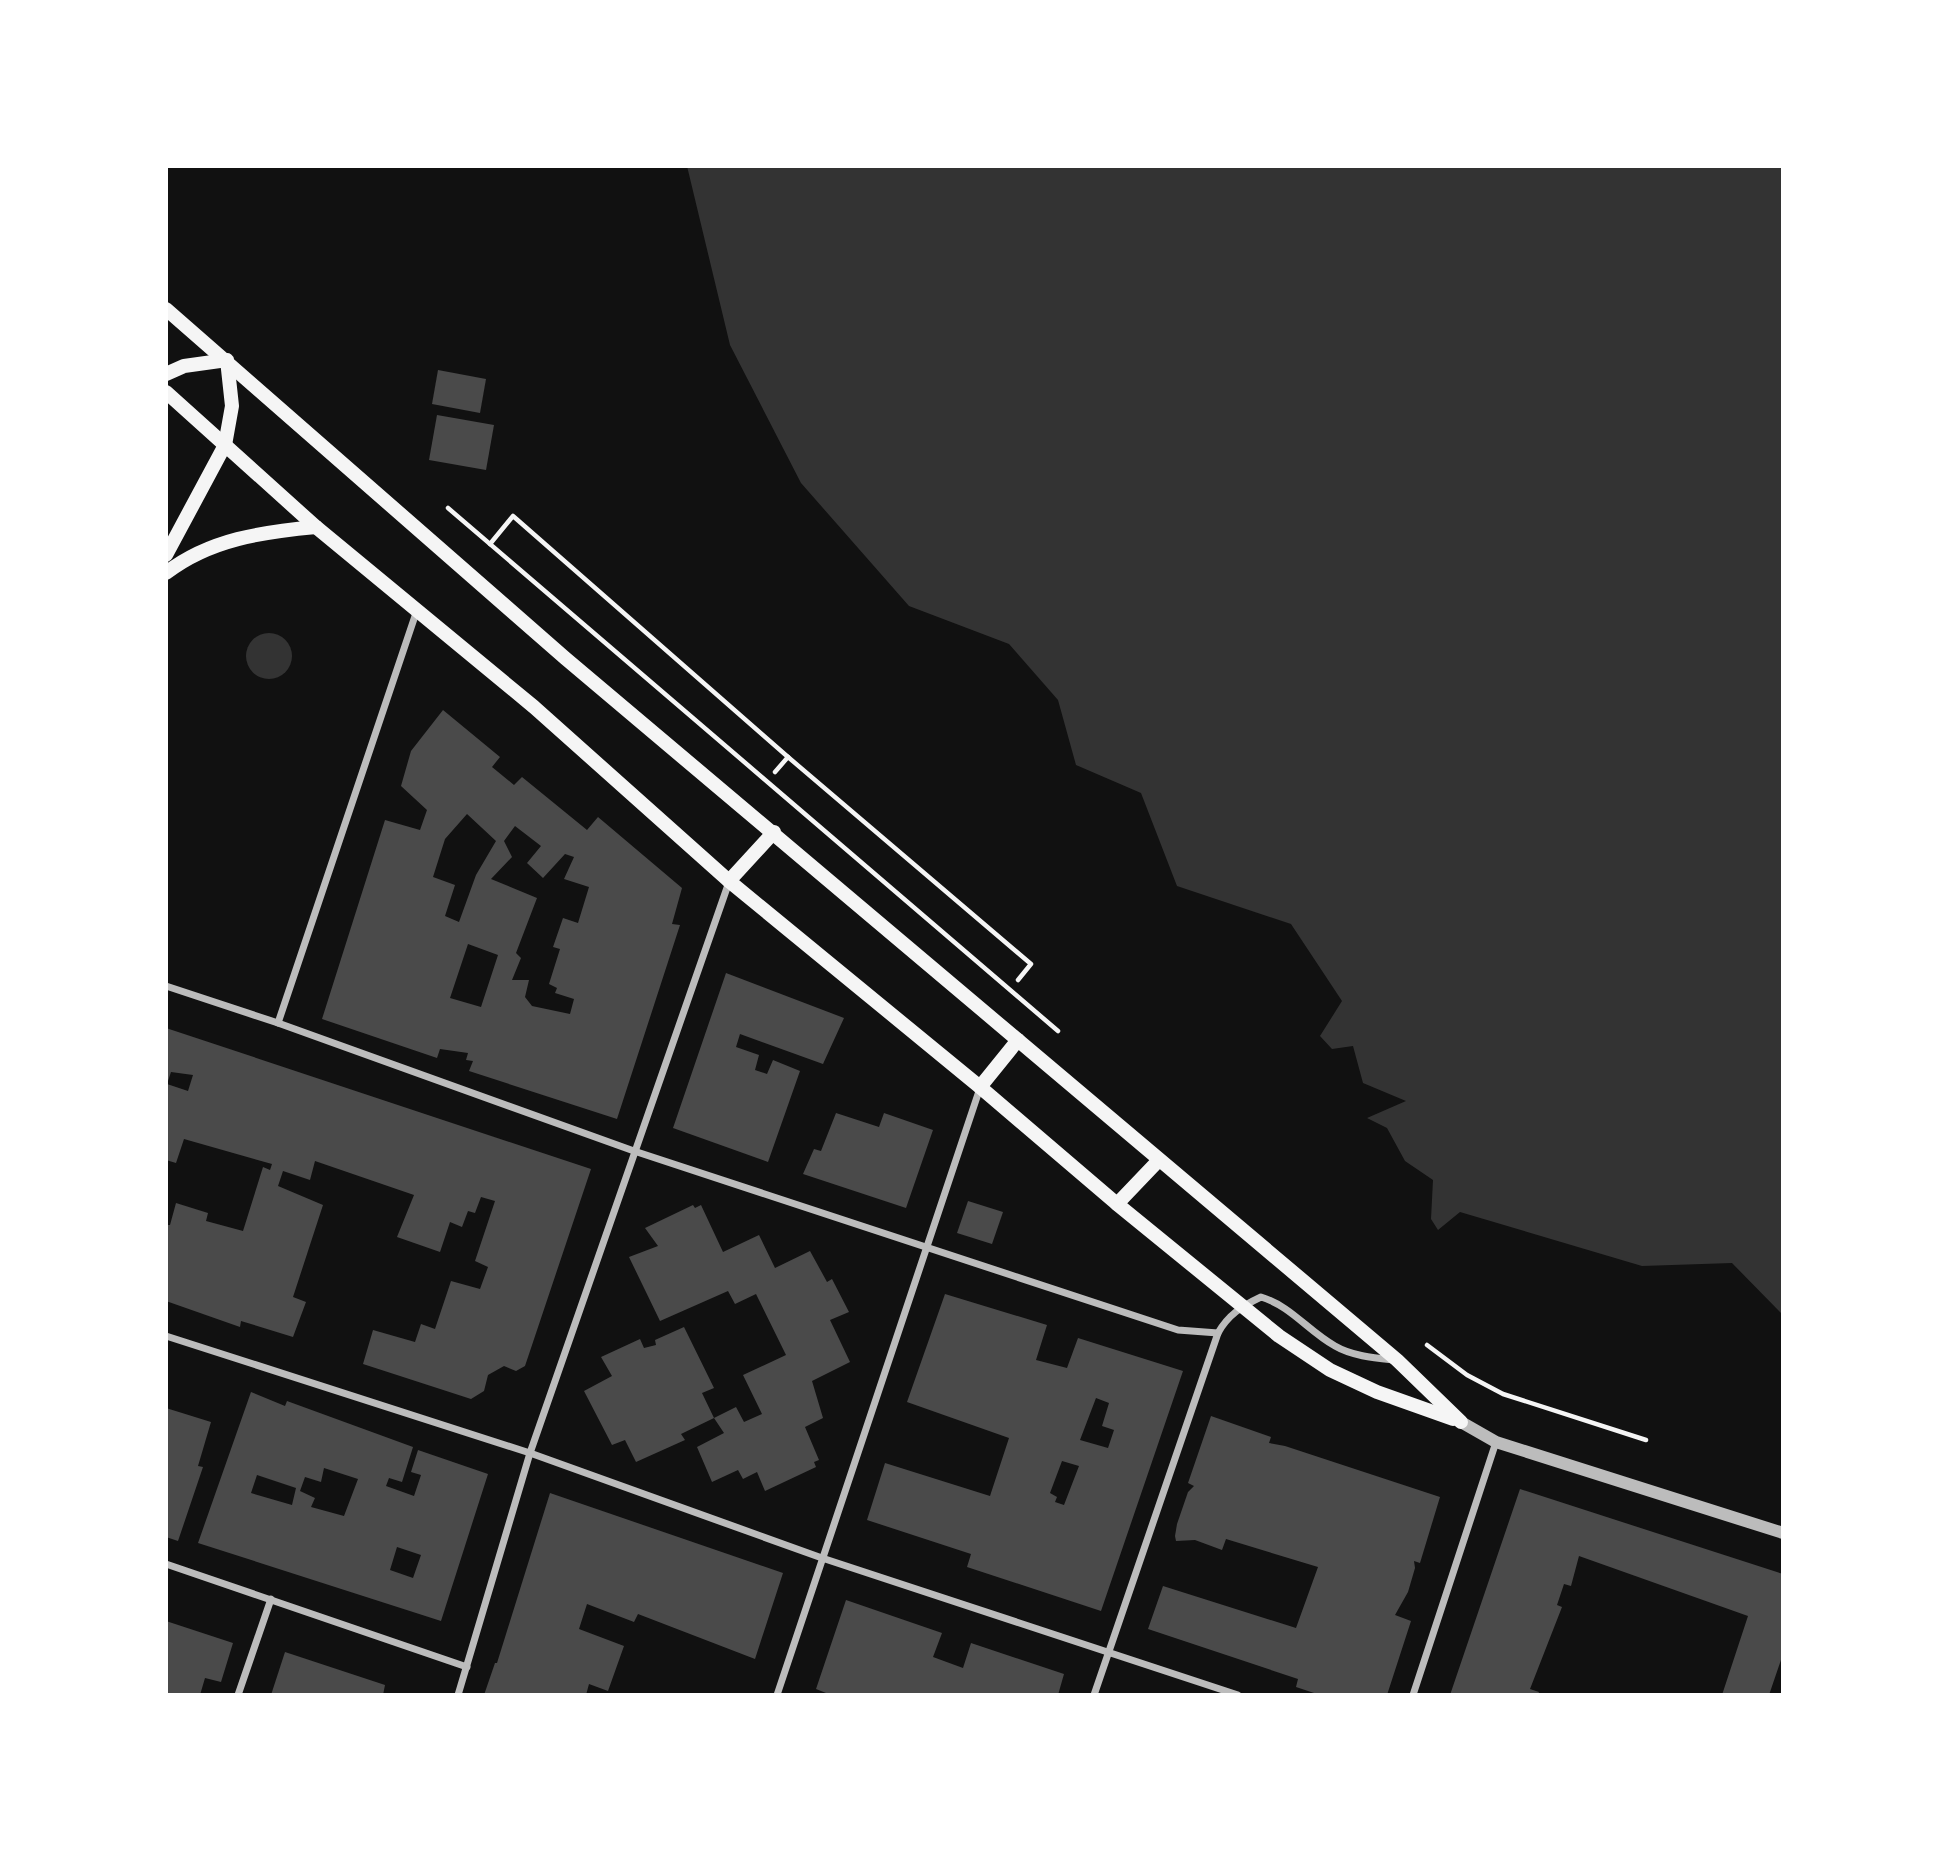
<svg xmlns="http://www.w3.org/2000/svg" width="1949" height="1861" font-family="'Fira Sans Condensed',sans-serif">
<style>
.water{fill:#333}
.building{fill:#4a4a4a;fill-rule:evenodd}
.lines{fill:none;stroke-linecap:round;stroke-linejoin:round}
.path{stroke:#f5f5f5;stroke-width:4.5}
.minor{stroke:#bcbcbc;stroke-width:7}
.tertiary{stroke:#bcbcbc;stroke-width:12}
.secondary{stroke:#f5f5f5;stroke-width:14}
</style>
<rect width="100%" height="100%" fill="#111"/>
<g class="water">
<polygon points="687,166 1783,166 1783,1315 1732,1263 1642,1266 1460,1212 1438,1230 1431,1219 1433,1180 1405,1161 1387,1128 1367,1118 1406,1101 1363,1083 1353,1046 1332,1049 1320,1036 1342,1001 1291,924 1177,886 1141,793 1076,765 1058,700 1009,644 909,606 801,483 730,345"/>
<circle cx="269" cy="656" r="23"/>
</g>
<g class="building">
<polygon points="438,370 486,379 480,413 432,404"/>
<polygon points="437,415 494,425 486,470 429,460"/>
<path d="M443 710 500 757 492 767 514 785 522 777 587 830 598 817 682 888 672 924 680 925 617 1119 469 1071 473 1061 466 1060 468 1053 440 1049 437 1058 322 1019 385 820 420 830 427 810 401 786 411 751ZM467 814 496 841 476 875 459 922 445 916 455 885 433 877 445 839ZM515 826 541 846 527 863 543 878 565 854 574 857 564 879 589 887 578 923 563 918 553 947 560 949 549 984 557 988 555 993 574 999 570 1014 532 1006 525 997 529 980H512L521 958 516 953 537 898 491 879 512 857 504 841ZM468 944 498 955 481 1007 450 998Z"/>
<polygon points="726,973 844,1018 823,1064 740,1034 736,1047 759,1055 755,1070 767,1074 773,1060 800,1071 768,1162 673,1128"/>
<path d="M166 1028 591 1169 525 1366 516 1371 504 1366 488 1375 484 1391 471 1399 363 1364 373 1330 415 1342 421 1324 435 1329 451 1281 480 1289 488 1267 475 1261 495 1201 481 1197 475 1213 468 1211 462 1227 450 1222 440 1252 397 1237 414 1195 315 1161 310 1180 283 1171 278 1186 323 1205 293 1297 306 1302 293 1337 241 1321 240 1327 166 1301V1225H170L176 1203 208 1213 206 1221 243 1231 263 1167 270 1170 272 1164 184 1139 176 1163 166 1160ZM171 1072 193 1075 188 1091 167 1084Z"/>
<polygon points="836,1113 879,1127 884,1113 933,1130 906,1208 803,1174 814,1149 821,1151"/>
<polygon points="968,1201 1003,1212 992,1244 957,1233"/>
<polygon points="693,1205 695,1208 701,1205 723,1252 759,1235 775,1268 810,1251 827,1282 832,1279 849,1312 830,1320 850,1362 812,1381 823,1418 805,1427 819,1460 814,1462 816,1467 765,1491 757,1472 743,1479 738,1470 712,1482 697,1447 724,1433 714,1418 736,1407 744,1422 762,1414 743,1375 786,1355 756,1294 735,1304 728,1291 660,1321 629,1257 658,1246 645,1228"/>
<path d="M945 1294 1047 1325 1036 1360 1067 1368 1078 1338 1183 1371 1101 1611 967 1567 971 1554 867 1520 885 1463 990 1496 1009 1438 907 1402ZM1096 1398 1109 1403 1102 1426 1114 1430 1108 1448 1080 1440ZM1062 1461 1079 1466 1064 1505 1055 1502 1057 1497 1050 1493Z"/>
<polygon points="684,1327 714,1388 702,1393 714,1418 681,1434 685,1440 636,1462 625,1440 612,1445 584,1391 612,1376 601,1357 640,1339 644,1348 656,1345 655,1340"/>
<path d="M251 1392 285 1406 287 1401 413 1447 402 1482 389 1478 386 1486 414 1496 421 1475 411 1472 418 1450 488 1474 441 1621 198 1543ZM324 1468 358 1479 344 1516 311 1507 315 1498 300 1491 305 1477 321 1482ZM257 1475 296 1488 292 1505 251 1493ZM397 1547 421 1555 413 1578 390 1570Z"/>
<polygon points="166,1408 211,1422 198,1466 203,1467 178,1541 166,1537"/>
<polygon points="1211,1416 1271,1437 1269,1443 1285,1446 1440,1497 1420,1563 1414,1561 1415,1568 1408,1592 1395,1615 1411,1621 1387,1695 1320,1695 1296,1687 1298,1679 1148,1629 1163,1586 1296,1628 1318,1567 1226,1539 1222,1550 1195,1540 1176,1541 1175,1536 1177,1524 1188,1492 1194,1486 1188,1483"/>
<polygon points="1520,1489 1783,1574 1783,1654 1769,1695 1722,1695 1748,1616 1579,1556 1571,1586 1564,1584 1557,1605 1562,1607 1530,1689 1539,1692 1538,1695 1450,1695"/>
<polygon points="550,1493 783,1573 755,1659 638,1614 634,1622 587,1604 579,1629 624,1646 608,1691 589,1684 586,1695 484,1695 495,1663 497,1663"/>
<polygon points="846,1600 942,1633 933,1657 963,1668 971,1643 1064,1674 1058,1695 831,1695 816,1689"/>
<polygon points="166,1621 233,1643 221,1682 205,1678 200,1695 166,1695"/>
<polygon points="285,1652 385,1685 383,1695 271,1695"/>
</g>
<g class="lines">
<g class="path">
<polyline points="448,508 1058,1031"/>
<polyline points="490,544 513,516 788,757 1031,964 1018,980"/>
<polyline points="775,772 788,757"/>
<polyline points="1427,1345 1467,1375 1503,1394 1646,1440"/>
</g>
<g class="minor">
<polyline points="166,986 278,1023 634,1151 1178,1330 1218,1333"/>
<polyline points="278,1023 417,610"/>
<polyline points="166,1336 530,1453 822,1558 1238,1695"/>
<polyline points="166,1564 467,1667"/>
<polyline points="238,1695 271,1599"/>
<polyline points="458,1695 530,1453 729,882"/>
<polyline points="777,1695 980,1088"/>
<path d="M1094 1695 1218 1333C1228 1315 1242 1306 1261 1297 1291 1306 1308 1331 1335 1346 1352 1356 1375 1358 1394 1360"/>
<polyline points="1413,1695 1496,1442"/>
</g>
<polyline class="tertiary" points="1461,1422 1496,1442 1783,1533"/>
<g class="secondary">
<polyline points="166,309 565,658 1397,1360 1461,1422"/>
<polyline points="166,374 184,366 227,360 232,406 225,445 166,555"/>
<polyline points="166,392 316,527 534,707 729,881 980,1087 1117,1204 1279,1336 1330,1370 1377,1392 1453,1419"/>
<path d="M166 573C210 539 263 532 316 527"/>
<polyline points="729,881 774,832"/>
<polyline points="980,1087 1018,1040"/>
<polyline points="1117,1204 1159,1160"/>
</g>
</g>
<rect width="1949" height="1861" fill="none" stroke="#ffffff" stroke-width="336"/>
</svg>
